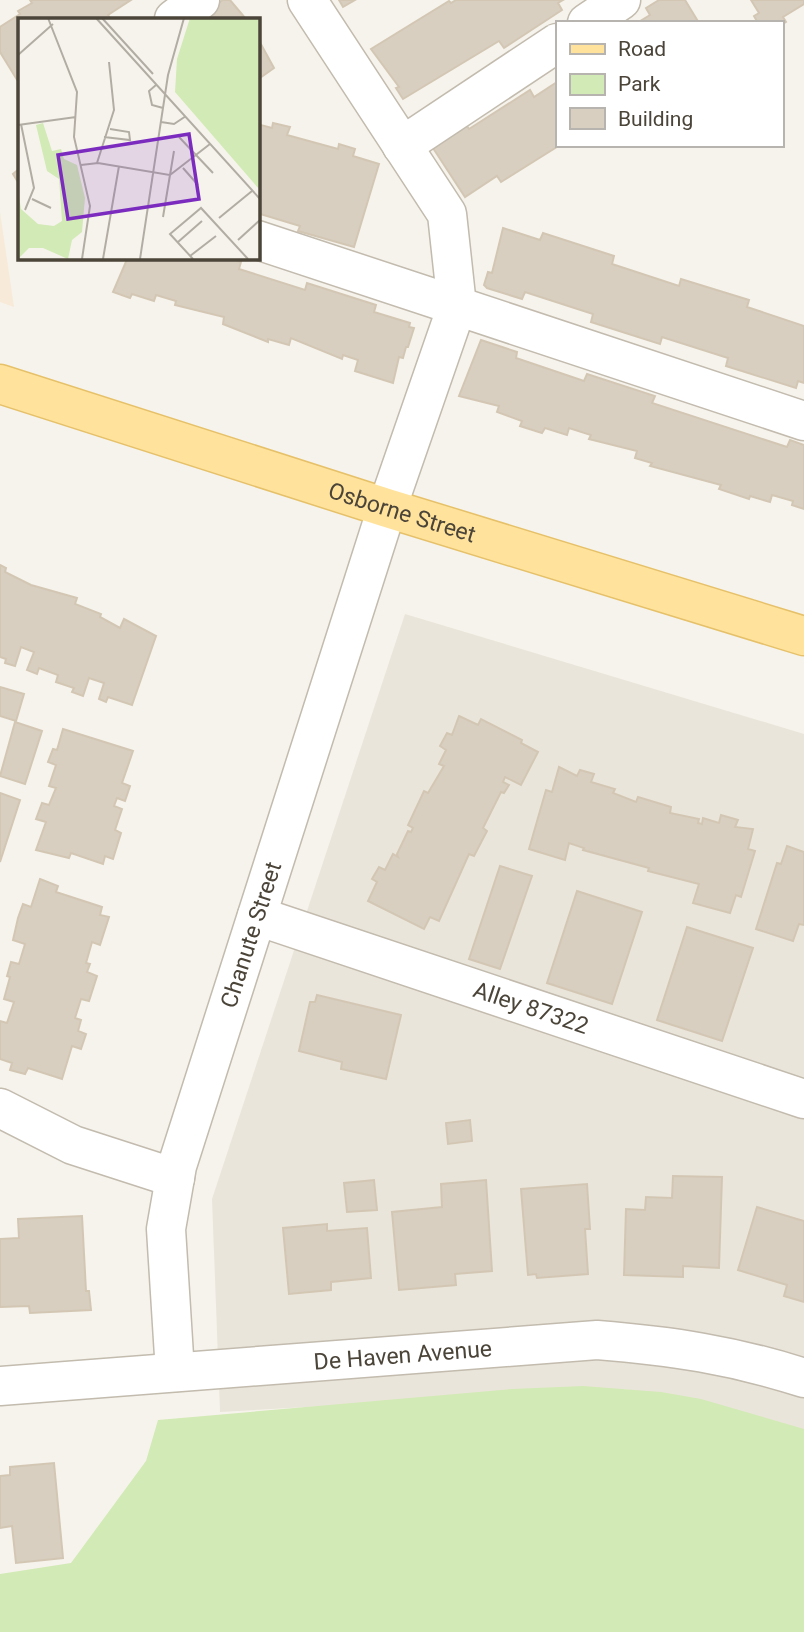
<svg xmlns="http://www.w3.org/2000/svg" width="804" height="1632" font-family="Roboto,sans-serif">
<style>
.residential{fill:#eae5da}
.commercial{fill:#f7ead8}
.green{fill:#d2eab5}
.building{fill:#d8cfc1;stroke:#d3c7b4;stroke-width:2}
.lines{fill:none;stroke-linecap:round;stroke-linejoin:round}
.minor-casing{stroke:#c2bbae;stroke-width:41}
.major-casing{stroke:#e6c16a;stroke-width:41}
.minor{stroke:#fff;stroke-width:38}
.major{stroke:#ffe39c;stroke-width:38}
.labels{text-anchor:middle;stroke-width:5;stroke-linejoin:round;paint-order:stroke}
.street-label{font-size:23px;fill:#4b4439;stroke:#fff}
.inset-road{fill:none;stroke:#b2ada4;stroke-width:2}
.view{fill:#7b2cbf;fill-opacity:0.15;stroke:#7b2cbf;stroke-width:3.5}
.inset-edge{fill:none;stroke:#4b4439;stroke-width:3.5}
</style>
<rect width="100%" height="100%" fill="#f6f3ec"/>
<polygon class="residential" points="405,614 804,734 804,1442 625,1389 220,1412 212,1199"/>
<polygon class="commercial" points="0,212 14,307 0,302"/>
<polygon class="green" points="583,1386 661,1392 701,1399 804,1429 804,1632 0,1632 0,1574 71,1563 146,1461 158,1420 512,1389"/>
<g class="building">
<polygon points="30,0 131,0 108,15 111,19 19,19 19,83 0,52 0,27 20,14 18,11 32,3"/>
<polygon points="223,0 230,0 246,19 193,19"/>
<polygon points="339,0 355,0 343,7"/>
<polygon points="456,0 563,0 558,3 562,10 504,48 499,41 403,99 396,88 399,87 371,49 449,1 451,3"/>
<polygon points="659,0 685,0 699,23 637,23 650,15 646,8"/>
<polygon points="751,0 804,0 804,4 783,17 786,22 781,25 781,23 758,23 754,16 759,13"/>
<polygon points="257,37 274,68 257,80"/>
<polygon points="557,82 560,145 501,182 497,176 465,197 433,148 465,123 469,129 530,90 534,97"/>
<polygon points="273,123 290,127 287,135 338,149 339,144 355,149 353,156 379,164 354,247 298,231 300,226 257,213 257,124 272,128"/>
<polygon points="19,169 19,184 13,174"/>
<polygon points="503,228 540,240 543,233 614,256 612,264 679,286 681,279 749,300 747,307 804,326 804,383 798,381 796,388 726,366 728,358 662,337 660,344 591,322 593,314 525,292 522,299 487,288 484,285 488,272 492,273"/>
<polygon points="128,257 227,257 241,262 239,269 305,290 307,283 376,305 374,312 410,323 409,327 414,328 408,347 406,347 403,358 399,357 393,383 355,371 358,360 343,355 342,359 291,338 289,345 268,339 268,342 223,324 224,317 175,305 176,301 156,295 154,301 132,294 130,298 113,292"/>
<polygon points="481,340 517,352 516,358 584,381 587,374 655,396 652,403 787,447 790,440 804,445 804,509 792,505 793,501 772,495 770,502 750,496 749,499 719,489 721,485 650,466 652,463 635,458 637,451 589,439 591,435 569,428 567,435 545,428 542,433 520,426 522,421 497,412 499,406 459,396"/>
<polygon points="0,565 6,568 5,572 31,585 77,598 75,604 101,614 100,617 120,628 124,619 156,636 132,705 108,697 106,702 99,699 104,683 89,678 83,696 72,692 74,688 56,682 58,675 39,668 37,674 27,670 34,652 21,647 15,666 5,663 6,659 0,657"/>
<polygon points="0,687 24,694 16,721 0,716"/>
<polygon points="459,716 478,725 481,719 522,740 521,743 538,752 521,785 505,777 503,782 509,785 504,793 501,792 483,828 487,831 474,856 469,854 439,921 430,917 424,929 368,901 377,882 372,879 379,867 385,870 393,854 398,857 397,854 408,831 411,832 413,828 408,825 424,791 428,793 444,766 439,764 446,750 440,746 447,733 452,735"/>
<polygon points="15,722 42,731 25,784 0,776"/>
<polygon points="63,729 133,751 122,783 130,786 125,801 117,798 114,806 122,809 115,830 121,833 113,859 105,856 103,864 71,853 69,858 36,850 46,822 36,819 42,803 49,805 56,788 49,786 56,765 48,762 53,749 57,750"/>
<polygon points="559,767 577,776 580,770 594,774 591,782 615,789 613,793 636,802 638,797 671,807 670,813 699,819 698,823 702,824 703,818 719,823 721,815 738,820 735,827 753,829 748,849 755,851 741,897 736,895 730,913 693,903 699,884 648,871 649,868 583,850 584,848 569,843 565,860 529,849 546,790 552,792"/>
<polygon points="0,793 20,800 0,862"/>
<polygon points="787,846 804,852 804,925 799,924 793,941 756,929 777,863 781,864"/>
<polygon points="500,866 532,876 500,969 469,959"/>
<polygon points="40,879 58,886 56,892 102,907 100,915 109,917 100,945 92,942 86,963 90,964 87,972 97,976 89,1001 81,999 75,1018 81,1020 78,1031 86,1034 81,1049 72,1046 62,1079 28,1068 25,1074 10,1070 12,1063 0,1059 0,1021 7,1023 14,1002 4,999 10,977 7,976 11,962 19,964 25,944 13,940 18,918 23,904 31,907"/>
<polygon points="577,891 642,912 612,1004 547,983"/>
<polygon points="687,927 753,948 722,1041 657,1020"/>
<polygon points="317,995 401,1015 386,1079 341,1069 342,1062 299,1051 310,1002 315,1002"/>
<polygon points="470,1120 472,1141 448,1144 446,1123"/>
<polygon points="673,1176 722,1177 719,1268 683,1266 683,1277 624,1275 626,1209 645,1210 646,1197 672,1198"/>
<polygon points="374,1180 377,1210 347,1212 344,1183"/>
<polygon points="486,1180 492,1271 455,1274 456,1285 399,1290 392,1212 442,1207 441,1184"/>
<polygon points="587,1184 590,1229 585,1229 588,1274 537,1278 536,1274 528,1275 521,1189"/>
<polygon points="757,1207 804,1221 804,1302 784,1296 787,1285 738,1270"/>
<polygon points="82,1216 86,1291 89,1291 91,1310 30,1313 29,1306 0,1307 0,1239 19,1238 18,1219"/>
<polygon points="327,1224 327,1231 367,1228 371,1278 331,1282 331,1290 289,1294 283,1228"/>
<polygon points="54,1463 63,1558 16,1563 12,1526 0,1528 0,1476 10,1475 10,1467"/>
</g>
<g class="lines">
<defs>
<g id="minor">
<polyline points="174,19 200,0"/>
<polyline points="587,23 621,0"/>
<polyline points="402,146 557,43"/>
<polyline points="257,240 457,306 447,214 307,0"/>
<path id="s1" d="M257 916 804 1099"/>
<polyline points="0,1108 73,1145 175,1178"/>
<path id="s2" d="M175 1372 166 1229 177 1166 387 508 457 306 804 421"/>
<path id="s3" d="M0 1386 597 1340C671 1346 733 1355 804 1378"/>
</g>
<g id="major">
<path id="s4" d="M0 384 387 508 804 636"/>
</g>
</defs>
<use href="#minor" class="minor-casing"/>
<use href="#major" class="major-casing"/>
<use href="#minor" class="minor"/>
<use href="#major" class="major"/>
</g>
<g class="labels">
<g class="street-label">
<text dy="8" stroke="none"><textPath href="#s4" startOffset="422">Osborne Street</textPath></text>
<text dy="8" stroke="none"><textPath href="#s2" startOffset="450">Chanute Street</textPath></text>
<text dy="8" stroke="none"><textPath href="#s1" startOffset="289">Alley 87322</textPath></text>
<text dy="8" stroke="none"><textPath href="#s3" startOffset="404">De Haven Avenue</textPath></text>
</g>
</g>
<g transform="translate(18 18)">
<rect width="242" height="242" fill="#f6f3ec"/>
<path d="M172 0H241V171L157 74 159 41ZM25 105 34 133 43 131 46 141 59 147 67 180 64 214 54 222 50 241 25 230H11L0 241V172L3 191 20 206 36 208 44 203 41 161 29 153 18 107Z" fill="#d2eab5"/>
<path class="inset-road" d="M30 0 59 74 56 119 72 188 64 241M78 0 242 181M84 0 135 56M0 37 35 6M138 67 131 73 134 87 145 90M143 104 156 106 168 98M3 106 16 170 7 192M0 107 58 99M86 119 112 122 111 114 92 111M161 119 195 155M79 145 96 92 91 44M63 147 80 145 152 157 145 199M165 150 180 167M152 157 192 126M152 157 156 133M14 181 33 190M201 200 234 173M220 222 242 202M160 224 184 203M172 238 198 218M85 241 101 148M122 241 150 57 166 0M175 241 152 216 183 190 230 241"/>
<path class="view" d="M171 116 181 181 50 201 40 137Z"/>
<rect width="242" height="242" class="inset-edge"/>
</g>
<rect x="556" y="21" width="228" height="126" fill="#ffffff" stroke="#b7b4b0" stroke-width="2"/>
<rect x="570" y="44" width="35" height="10" fill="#ffe39c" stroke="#b7b4b0" stroke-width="2"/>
<text x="618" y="56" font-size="21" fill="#4b4439">Road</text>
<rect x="570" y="74" width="35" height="21" fill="#d2eab5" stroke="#b7b4b0" stroke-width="2"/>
<text x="618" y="91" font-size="21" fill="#4b4439">Park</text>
<rect x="570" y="108" width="35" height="21" fill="#d8cfc1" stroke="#b7b4b0" stroke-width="2"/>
<text x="618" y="126" font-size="21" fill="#4b4439">Building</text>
</svg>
